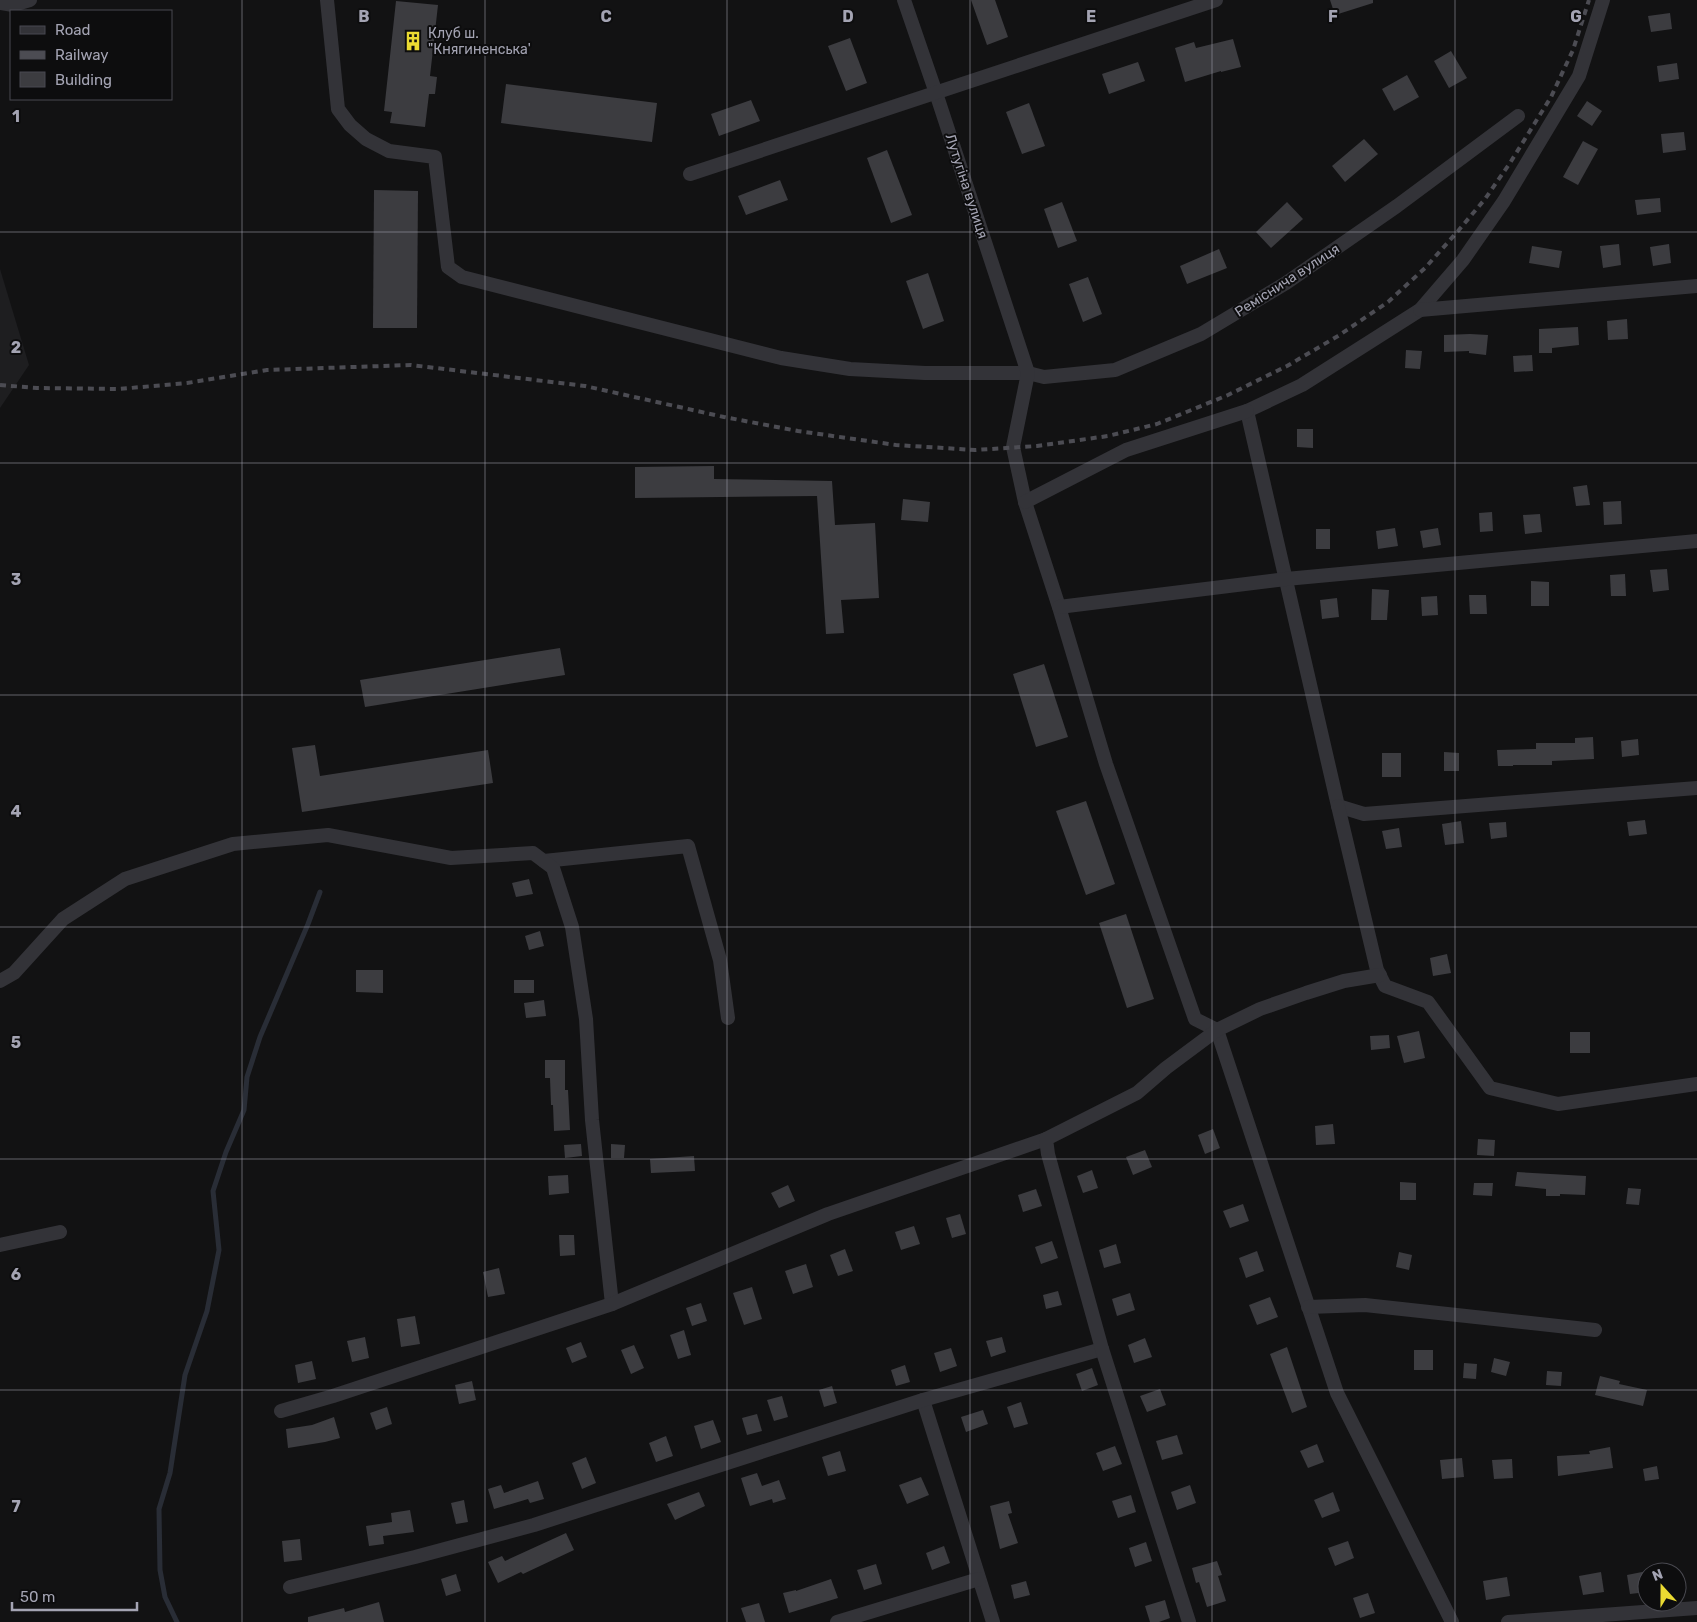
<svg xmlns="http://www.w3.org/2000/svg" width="1697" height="1622" font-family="Rubik,sans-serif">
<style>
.built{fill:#1e1e20}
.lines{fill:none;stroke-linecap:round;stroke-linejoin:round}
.stream{stroke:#292d36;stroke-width:5}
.building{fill:#3c3c40}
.minor{stroke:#333338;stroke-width:14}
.rail{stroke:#4c4c53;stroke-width:4;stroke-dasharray:6 5;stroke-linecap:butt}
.grid{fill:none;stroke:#a4a4b3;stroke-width:1;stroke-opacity:0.55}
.labels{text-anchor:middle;stroke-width:4;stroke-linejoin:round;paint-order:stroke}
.poi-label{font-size:14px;fill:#a4a4b3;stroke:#0d0d0e;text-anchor:start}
.street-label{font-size:14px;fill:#a4a4b3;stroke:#0d0d0e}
.grid-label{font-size:16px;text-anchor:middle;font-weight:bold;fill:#a4a4b3;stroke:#0d0d0e;stroke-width:4;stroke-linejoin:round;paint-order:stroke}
</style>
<rect width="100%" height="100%" fill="#121213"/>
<polygon class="built" points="0,269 29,365 0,408"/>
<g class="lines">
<polyline class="stream" points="177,1622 165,1597 160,1570 159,1509 170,1473 185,1375 207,1311 219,1250 213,1191 226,1152 244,1110 247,1077 260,1037 308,924 320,892"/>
</g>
<g class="building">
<polygon points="971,0 995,0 1008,37 987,45"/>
<polygon points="1330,0 1373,0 1373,3 1335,15"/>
<polygon points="396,1 438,5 430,76 437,77 435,94 429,94 425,127 390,123 392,112 384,111"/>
<polygon points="1670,13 1672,29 1651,32 1648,16"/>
<polygon points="850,38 867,83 846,91 828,46"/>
<polygon points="1233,39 1241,67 1221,72 1221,71 1185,82 1175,48 1194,42 1196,48"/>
<polygon points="1451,51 1467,78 1449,88 1434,61"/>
<polygon points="1138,62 1145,81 1109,94 1102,74"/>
<polygon points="1677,63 1679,79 1659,82 1657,66"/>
<polygon points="1407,75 1419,97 1394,111 1382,89"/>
<polygon points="506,84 657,103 652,142 501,123"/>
<polygon points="751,100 760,121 719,136 711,114"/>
<polygon points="1587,101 1602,111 1592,126 1577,116"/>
<polygon points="1029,103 1045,146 1022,154 1006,112"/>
<polygon points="1684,132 1686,150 1663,153 1661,134"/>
<polygon points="1364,139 1378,154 1345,182 1332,166"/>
<polygon points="1583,141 1598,149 1578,185 1563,177"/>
<polygon points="887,150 912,215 891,223 867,158"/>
<polygon points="780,180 788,200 746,215 738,196"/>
<polygon points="374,190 418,191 417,328 373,328"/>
<polygon points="1660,198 1661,212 1637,215 1635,200"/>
<polygon points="1062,202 1077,241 1058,248 1044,209"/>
<polygon points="1287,202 1303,219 1271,248 1256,232"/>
<polygon points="1619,244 1621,265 1603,268 1600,246"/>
<polygon points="1669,244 1671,263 1653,266 1650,247"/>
<polygon points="1532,246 1562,251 1559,268 1529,263"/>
<polygon points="1219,249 1227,268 1187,284 1180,266"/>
<polygon points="928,273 944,321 923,329 906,281"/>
<polygon points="1088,277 1102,314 1083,322 1069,284"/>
<polygon points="1627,319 1628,339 1608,340 1607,321"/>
<polygon points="1578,327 1579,345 1552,348 1552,353 1539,353 1539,329"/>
<polygon points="1470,334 1488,335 1486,355 1469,353 1469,351 1444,352 1444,335"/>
<polygon points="1406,350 1422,351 1420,369 1405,368"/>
<polygon points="1532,355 1533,371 1514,372 1513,356"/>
<polygon points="1297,429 1313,429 1313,448 1297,447"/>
<polygon points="714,466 714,479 832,481 835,525 875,523 879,598 841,600 844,633 826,634 817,496 635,498 635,467"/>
<polygon points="1587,485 1590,505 1576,506 1573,487"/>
<polygon points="903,499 930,502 928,522 901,520"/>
<polygon points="1621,501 1622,524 1604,525 1603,502"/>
<polygon points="1492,512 1493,531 1480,532 1479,513"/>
<polygon points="1540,514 1542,532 1525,534 1523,515"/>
<polygon points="1395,528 1398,546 1378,549 1376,531"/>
<polygon points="1438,528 1441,545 1423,548 1420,531"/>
<rect x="1316" y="529" width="14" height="20"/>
<polygon points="1667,569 1669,590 1653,592 1650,570"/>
<polygon points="1625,574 1626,596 1611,596 1610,575"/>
<polygon points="1531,581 1549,582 1549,606 1531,606"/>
<polygon points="1372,589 1389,590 1387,620 1371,620"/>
<polygon points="1469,595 1486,595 1487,614 1470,614"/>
<polygon points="1437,596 1438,615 1422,616 1421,597"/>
<polygon points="1337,598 1339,617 1322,619 1320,600"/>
<polygon points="560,648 565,675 365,707 360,680"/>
<polygon points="1044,664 1068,737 1036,747 1013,674"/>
<polygon points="1593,737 1594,759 1552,761 1552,765 1513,765 1513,766 1498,766 1497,750 1536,749 1536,743 1575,743 1575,738"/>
<polygon points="1638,739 1639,755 1622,757 1621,741"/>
<polygon points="315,745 320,776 488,750 493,783 302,812 292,748"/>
<polygon points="1444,752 1459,753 1459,771 1444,771"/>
<rect x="1382" y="753" width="19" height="24"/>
<polygon points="1086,801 1115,884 1086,895 1056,811"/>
<polygon points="1645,820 1647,834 1629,836 1627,822"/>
<polygon points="1461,821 1464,843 1445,845 1442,824"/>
<polygon points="1506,822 1507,837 1491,839 1489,823"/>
<polygon points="1399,828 1402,847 1386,849 1382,831"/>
<polygon points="529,879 533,894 516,897 512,883"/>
<polygon points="1126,914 1154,999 1127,1008 1099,923"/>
<polygon points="540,931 544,946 529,950 525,936"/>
<polygon points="1447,954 1451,973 1433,976 1430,958"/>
<polygon points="356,970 383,970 383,993 356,992"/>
<rect x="514" y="980" width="20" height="13"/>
<polygon points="544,1000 546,1016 526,1018 524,1003"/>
<polygon points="1419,1031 1425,1058 1404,1063 1397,1036"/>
<rect x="1570" y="1032" width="20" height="21"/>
<polygon points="1389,1035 1390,1048 1371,1050 1370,1036"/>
<polygon points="545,1060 565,1060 565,1090 568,1090 570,1130 554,1131 553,1105 551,1105 550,1078 545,1078"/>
<polygon points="1333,1124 1335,1144 1316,1145 1315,1126"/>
<polygon points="1213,1129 1220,1148 1205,1154 1198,1135"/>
<polygon points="1478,1139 1495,1140 1494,1156 1477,1155"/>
<polygon points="581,1144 582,1156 565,1158 564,1145"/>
<polygon points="611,1144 625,1145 624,1158 611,1158"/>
<polygon points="1145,1150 1152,1167 1133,1175 1126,1157"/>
<polygon points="694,1156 695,1171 651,1173 650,1159"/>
<polygon points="1092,1170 1098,1188 1083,1193 1077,1176"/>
<polygon points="1517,1172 1586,1176 1585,1195 1560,1194 1560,1196 1546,1196 1546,1189 1515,1186"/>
<polygon points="568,1175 569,1193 549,1195 548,1176"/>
<polygon points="1400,1182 1416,1183 1416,1200 1400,1200"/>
<polygon points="1474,1183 1493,1183 1492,1196 1473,1195"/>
<polygon points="788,1185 795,1201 779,1208 771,1193"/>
<polygon points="1628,1188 1641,1189 1639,1205 1626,1204"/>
<polygon points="1036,1189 1042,1206 1023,1212 1018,1195"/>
<polygon points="1243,1204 1249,1221 1230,1228 1223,1211"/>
<polygon points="960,1214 966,1234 952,1238 946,1218"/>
<polygon points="914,1226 920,1244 901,1250 895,1232"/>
<polygon points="559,1235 574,1235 575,1255 560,1256"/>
<polygon points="1052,1241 1058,1258 1041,1264 1035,1247"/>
<polygon points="1116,1244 1121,1263 1104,1268 1099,1250"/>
<polygon points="845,1249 853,1271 838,1276 830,1255"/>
<polygon points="1257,1251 1264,1271 1246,1278 1239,1258"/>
<polygon points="1399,1252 1412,1255 1409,1270 1396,1267"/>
<polygon points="806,1264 813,1287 793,1294 785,1271"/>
<polygon points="499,1268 505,1294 488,1297 483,1272"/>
<polygon points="752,1287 762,1319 744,1325 733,1293"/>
<polygon points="1058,1291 1062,1305 1046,1309 1043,1295"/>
<polygon points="1130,1293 1135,1310 1117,1316 1112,1299"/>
<polygon points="1270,1297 1278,1317 1257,1325 1249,1305"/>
<polygon points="701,1303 707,1321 692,1326 686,1308"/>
<polygon points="415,1316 420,1344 401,1347 397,1319"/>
<polygon points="684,1330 691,1355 678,1359 670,1335"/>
<polygon points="365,1337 369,1358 352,1362 347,1341"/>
<polygon points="1002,1337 1006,1352 991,1357 986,1341"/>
<polygon points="1145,1338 1152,1357 1134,1363 1128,1345"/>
<polygon points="581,1342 587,1357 572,1363 566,1348"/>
<polygon points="634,1345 644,1368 631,1374 621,1350"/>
<polygon points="1287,1347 1307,1407 1292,1413 1270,1354"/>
<polygon points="951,1348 957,1366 940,1372 934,1353"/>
<rect x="1414" y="1350" width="19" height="20"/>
<polygon points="1494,1358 1510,1362 1506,1376 1491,1372"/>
<polygon points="312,1361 316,1379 298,1383 295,1365"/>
<polygon points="1464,1363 1477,1364 1476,1379 1463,1378"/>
<polygon points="905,1365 910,1382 896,1386 891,1370"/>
<polygon points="1092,1368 1098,1385 1082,1391 1076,1374"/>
<polygon points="1547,1371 1562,1372 1561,1386 1546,1385"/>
<polygon points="1600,1376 1620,1381 1619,1384 1647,1390 1643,1406 1595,1395"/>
<polygon points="472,1381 476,1400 459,1404 455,1385"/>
<polygon points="832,1386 837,1403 824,1407 819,1390"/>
<polygon points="1160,1389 1166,1405 1147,1412 1140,1396"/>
<polygon points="782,1396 788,1417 774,1421 767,1400"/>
<polygon points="1021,1402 1028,1424 1014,1428 1007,1407"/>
<polygon points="387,1407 392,1424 376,1430 370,1413"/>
<polygon points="983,1410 988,1424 966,1432 961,1417"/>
<polygon points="757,1414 762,1431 747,1435 742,1418"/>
<polygon points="334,1417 340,1438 325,1442 288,1448 286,1429 312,1425"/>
<polygon points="713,1420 721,1442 701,1449 694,1426"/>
<polygon points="1177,1435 1183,1454 1162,1460 1156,1441"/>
<polygon points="666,1436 673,1456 656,1462 649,1443"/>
<polygon points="1317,1444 1324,1462 1308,1468 1300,1451"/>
<polygon points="1115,1446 1122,1464 1103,1471 1096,1453"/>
<polygon points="1610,1447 1613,1468 1558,1476 1557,1456 1590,1454 1589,1451"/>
<polygon points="840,1451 846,1471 828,1476 822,1457"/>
<polygon points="586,1457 596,1483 582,1489 572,1463"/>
<polygon points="1462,1458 1464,1477 1442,1479 1440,1460"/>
<polygon points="1512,1459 1513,1478 1494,1479 1492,1460"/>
<polygon points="1657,1466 1659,1479 1645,1481 1643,1469"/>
<polygon points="757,1473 762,1486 779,1480 786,1499 773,1503 772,1499 750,1506 741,1478"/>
<polygon points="921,1477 929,1495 907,1504 899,1485"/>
<polygon points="538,1481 544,1499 530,1503 528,1499 494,1509 488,1489 501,1485 504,1493"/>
<polygon points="1190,1485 1196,1503 1177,1510 1171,1492"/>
<polygon points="699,1492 705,1506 675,1520 667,1504"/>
<polygon points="1333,1492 1340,1511 1322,1518 1314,1500"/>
<polygon points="1131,1495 1136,1512 1118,1518 1112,1501"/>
<polygon points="464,1500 468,1522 456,1524 451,1503"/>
<polygon points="1009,1501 1012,1513 1008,1514 1018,1543 1000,1549 990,1506"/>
<polygon points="410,1510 414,1532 383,1536 384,1544 369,1546 366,1526 392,1522 391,1513"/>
<polygon points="566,1533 574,1550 523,1574 521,1572 498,1583 488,1562 502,1556 505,1561"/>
<polygon points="300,1539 302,1560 284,1562 282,1541"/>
<polygon points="1348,1541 1354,1558 1335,1566 1328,1548"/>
<polygon points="1146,1542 1152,1561 1135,1567 1129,1548"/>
<polygon points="944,1546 950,1563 932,1570 926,1553"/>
<polygon points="1217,1561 1222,1575 1218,1576 1226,1601 1207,1607 1199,1582 1196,1583 1192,1568"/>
<polygon points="876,1564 882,1584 864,1590 857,1570"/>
<polygon points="1647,1571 1647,1592 1630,1594 1627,1575"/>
<polygon points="1601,1572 1604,1592 1583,1595 1579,1576"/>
<polygon points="456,1574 461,1591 446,1596 441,1579"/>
<polygon points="1507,1577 1510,1596 1486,1600 1483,1581"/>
<polygon points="831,1579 838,1598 789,1613 783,1593 796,1590 796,1591"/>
<polygon points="1026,1581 1030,1595 1014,1599 1011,1585"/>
<polygon points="1368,1593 1375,1613 1360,1618 1353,1598"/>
<polygon points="1165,1600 1170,1618 1159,1622 1150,1622 1145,1606"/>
<polygon points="379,1602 384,1622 308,1622 308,1617 344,1608 345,1612"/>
<polygon points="759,1603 765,1622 746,1622 741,1608"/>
</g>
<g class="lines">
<g class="minor">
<polyline points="327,0 338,109 350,125 366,139 389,151 435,157 448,267 462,277 781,358 850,369 925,373 1028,373 1044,377 1115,370 1201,334 1286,283 1397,206 1518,116"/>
<polyline points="904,0 936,93 1028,373 1013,447 1025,502 1059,607 1106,764 1195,1019 1217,1030 1337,1393 1452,1622"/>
<polyline points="1603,0 1579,76 1504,201 1463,260 1420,310 1302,385 1247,411 1338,806 1364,814 1697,788"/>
<polyline points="0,3 13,5 30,0"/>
<polyline points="690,174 1216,0"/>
<polyline points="1420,310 1697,286"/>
<polyline points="1025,502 1126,450 1247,411"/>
<polyline points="1059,607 1286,579 1697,541"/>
<polyline points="1338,806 1377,970 1385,986 1428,1002 1490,1088 1558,1104 1697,1084"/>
<polyline points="544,861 688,846 720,960 728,1018"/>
<polyline points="0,981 14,973 63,919 125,879 233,844 328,835 451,858 533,853 553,868 572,927 586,1019 592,1120 612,1304"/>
<polyline points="0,1245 60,1232"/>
<polyline points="1308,1307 1365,1305 1595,1330"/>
<polyline points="923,1400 993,1622"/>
<polyline points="281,1411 333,1396 612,1304 828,1214 1046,1139"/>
<polyline points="290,1587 415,1557 534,1525 923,1400 1102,1349"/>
<polyline points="837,1622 979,1579"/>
<polyline points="1189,1622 1102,1349 1048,1154 1046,1139 1137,1093 1166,1068 1217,1030 1260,1009 1306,993 1344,981 1380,975"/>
<polyline points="1508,1622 1697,1608"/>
</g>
<polyline class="rail" points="0,385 37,388 119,389 187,383 267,370 411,365 585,386 724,417 798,431 896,445 975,450 1037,446 1108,436 1157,424 1228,395 1287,366 1338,336 1388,302 1425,268 1458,231 1485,199 1510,163 1551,97 1573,50 1589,0"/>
</g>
<path class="grid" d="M242 0V1622M485 0V1622M727 0V1622M970 0V1622M1212 0V1622M1455 0V1622M0 232H1697M0 463H1697M0 695H1697M0 927H1697M0 1159H1697M0 1390H1697"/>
<defs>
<symbol id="building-bare" viewBox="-9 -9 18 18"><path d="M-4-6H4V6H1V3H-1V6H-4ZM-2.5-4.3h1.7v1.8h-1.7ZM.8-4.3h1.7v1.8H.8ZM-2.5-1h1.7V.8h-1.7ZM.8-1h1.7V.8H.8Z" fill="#ebdb32" stroke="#0d0d0e" stroke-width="2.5" paint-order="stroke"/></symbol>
</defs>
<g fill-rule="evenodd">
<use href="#building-bare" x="399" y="27" width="28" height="28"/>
</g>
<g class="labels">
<g class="poi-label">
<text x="428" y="38">Клуб ш.<tspan x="428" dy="16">"Княгиненська'</tspan></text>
</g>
<g class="street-label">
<text transform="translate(967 186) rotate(72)" y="5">Лутугіна вулиця</text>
<text transform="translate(1287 280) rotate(-33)" y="5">Реміснича вулиця</text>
</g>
</g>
<g class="grid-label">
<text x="364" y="22">B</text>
<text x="606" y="22">C</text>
<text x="848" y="22">D</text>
<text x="1091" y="22">E</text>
<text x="1333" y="22">F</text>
<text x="1576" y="22">G</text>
<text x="16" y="122">1</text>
<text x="16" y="353">2</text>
<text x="16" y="585">3</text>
<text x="16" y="817">4</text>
<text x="16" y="1048">5</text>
<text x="16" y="1280">6</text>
<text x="16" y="1512">7</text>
</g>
<rect x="10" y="10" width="162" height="90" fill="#0d0d0e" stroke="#494950"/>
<rect x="20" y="26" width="25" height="8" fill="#333338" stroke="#494950"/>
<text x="55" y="35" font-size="15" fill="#a4a4b3">Road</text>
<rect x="20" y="51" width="25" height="8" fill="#4c4c53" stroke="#494950"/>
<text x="55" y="60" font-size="15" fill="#a4a4b3">Railway</text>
<rect x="20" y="72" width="25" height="15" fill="#3c3c40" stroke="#494950"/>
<text x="55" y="85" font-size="15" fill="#a4a4b3">Building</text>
<g transform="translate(1662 1587) rotate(339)"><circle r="24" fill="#0d0d0e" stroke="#494950"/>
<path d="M0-4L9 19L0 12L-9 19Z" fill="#ebdb32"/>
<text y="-8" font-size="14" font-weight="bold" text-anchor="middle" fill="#a4a4b3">N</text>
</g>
<path d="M12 1602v8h125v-8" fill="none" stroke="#a4a4b3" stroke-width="2.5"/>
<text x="20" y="1602" font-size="15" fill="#a4a4b3" stroke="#0d0d0e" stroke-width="4" paint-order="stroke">50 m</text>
</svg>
